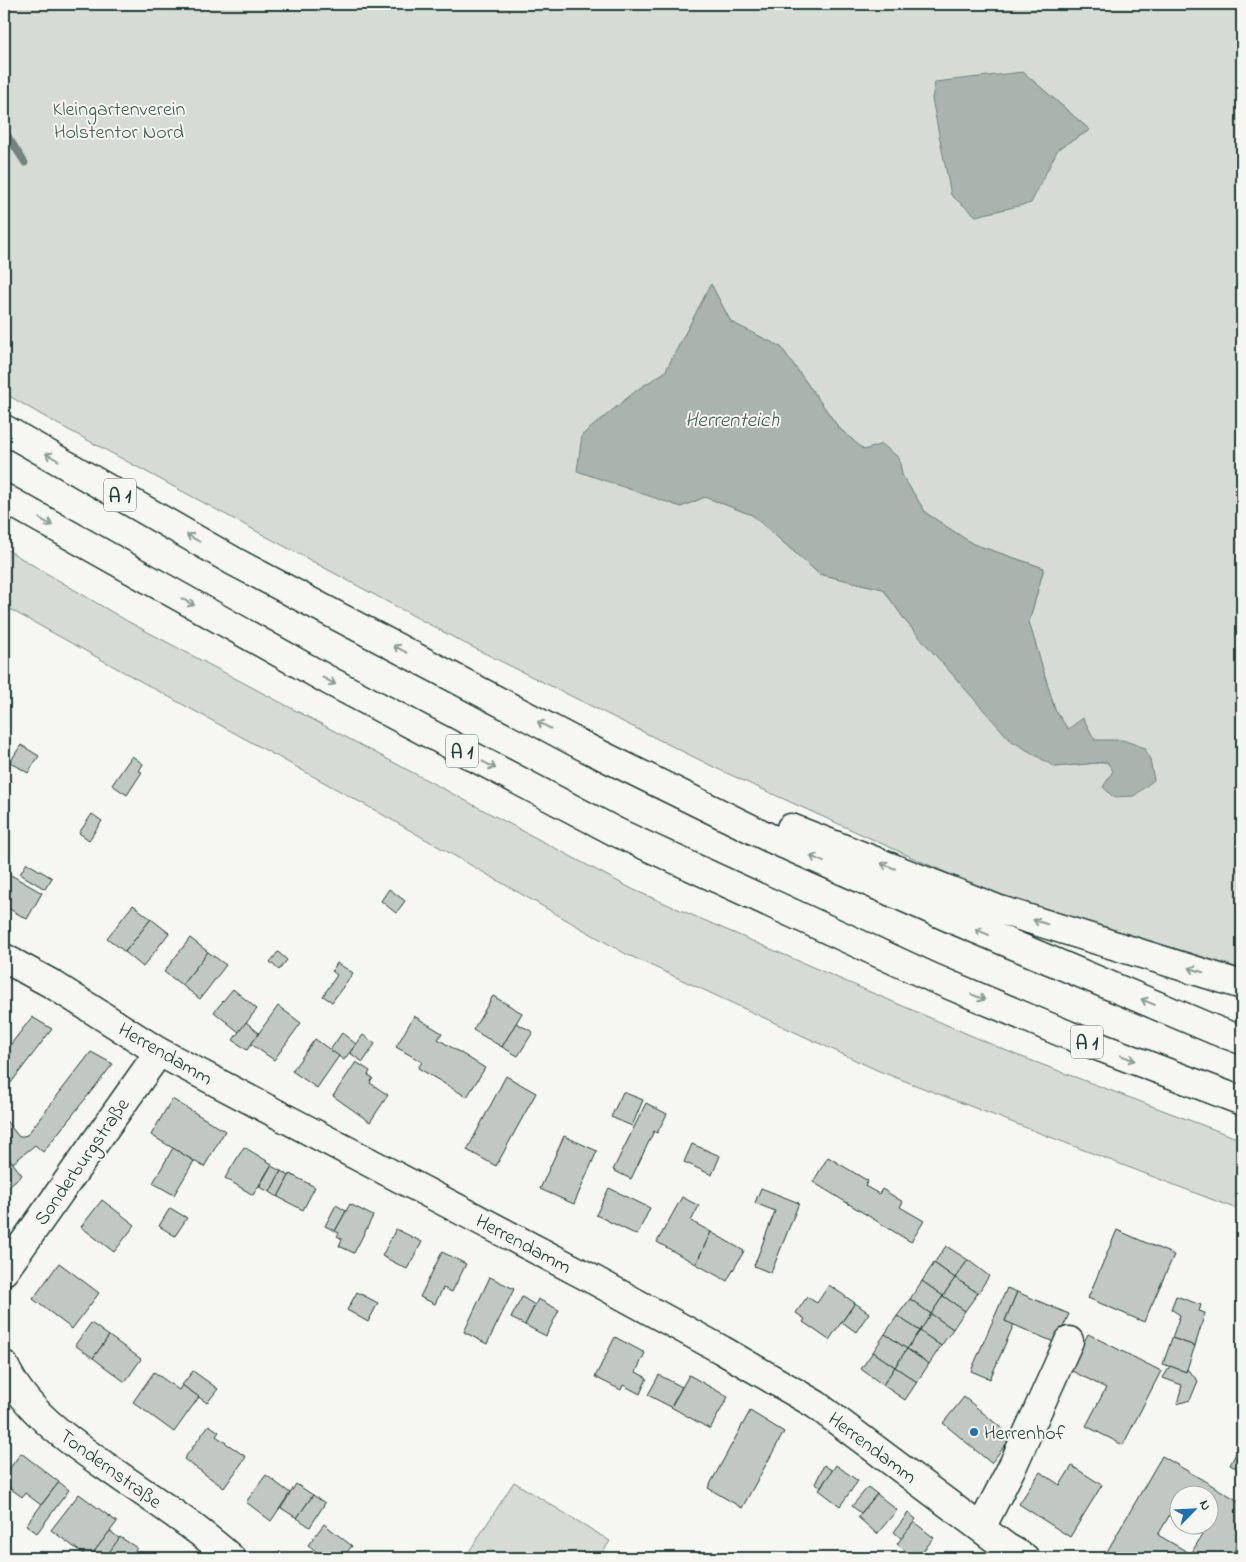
<svg xmlns="http://www.w3.org/2000/svg" width="1246" height="1562" font-family="'Indie Flower',sans-serif">
<style>
.green{fill:#d6dbd6;stroke:#7a8c85;fill-rule:evenodd}
.water{fill:#aab3ae;stroke:#72847d}
.lines{fill:none;stroke-linecap:round;stroke-linejoin:round}
.stream{stroke:#72847d;stroke-width:7}
.building{fill:#c1c8c3;stroke:#1f3d34;fill-rule:evenodd}
.minor-casing{stroke:#1f3d34;stroke-width:31}
.highway-casing{stroke:#1f3d34;stroke-width:31}
.minor{stroke:#f6f6f2;stroke-width:28}
.highway{stroke:#f6f6f2;stroke-width:28}
.oneway{stroke:#8a9a93}
.poi-dot{fill:#1f6fb2;stroke:#f6f6f2;stroke-width:2}
.labels{text-anchor:middle;stroke-width:4;stroke-linejoin:round;paint-order:stroke}
.shield{fill:#f6f6f2;stroke:#60746d;stroke-width:1}
.shield-label{font-size:19px;font-weight:bold;fill:#1f3d34}
.park-label{font-size:20px;fill:#445d54;stroke:#f6f6f2}
.street-label{font-size:20px;fill:#1f3d34;stroke:#f6f6f2}
.poi-label{font-size:20px;fill:#1f3d34;stroke:#f6f6f2;text-anchor:start}
.water-label{font-size:21px;font-style:italic;fill:#425a52;stroke:#f6f6f2}
</style>
<rect width="100%" height="100%" fill="#f6f6f2"/>
<filter id="ink" filterUnits="userSpaceOnUse"><feTurbulence type="fractalNoise" baseFrequency=".02" numOctaves="2"/><feDisplacementMap in="SourceGraphic" scale="10" xChannelSelector="R" yChannelSelector="G"/><feConvolveMatrix kernelMatrix="1 2 1 2 8 2 1 2 1" color-interpolation-filters="sRGB"/></filter>
<g filter="url(#ink)">
<g class="green">
<path d="M4 4H1242V969L982 889 722 771 462 642 52 421 4 393ZM1023 72 1090 130 1058 149ZM711 284 731 322 781 347 839 428 864 450 899 458 902 475 926 513 973 544 1044 568 1029 622 1055 710 1068 730 1095 740 1107 741 1134 796 1107 762 1055 767 907 623 883 589 819 574 752 515 705 497 681 507 637 390 665 372Z"/>
<polygon points="4,548 127,621 634,890 1014,1054 1242,1140 1242,1211 879,1071 626,954 378,812 4,606"/>
<polygon points="514,1482 610,1541 599,1558 465,1558"/>
</g>
<g class="water">
<polygon points="1023,72 1090,130 1058,149 1031,203 976,216 951,195 932,99 935,82"/>
<polygon points="711,284 731,322 781,347 839,428 864,450 882,444 899,458 902,475 926,513 973,544 1044,568 1029,622 1055,710 1068,729 1083,718 1095,740 1123,740 1145,748 1150,760 1154,780 1134,796 1113,797 1103,787 1113,771 1107,762 1055,767 1010,740 907,623 883,589 819,574 752,515 705,497 681,507 577,471 582,435 637,390 665,372"/>
</g>
<g class="lines">
<polyline class="stream" points="4,130 25,163"/>
</g>
<g class="building">
<polygon points="21,745 39,756 28,773 10,762"/>
<polygon points="132,756 143,764 139,771 142,772 127,795 112,785"/>
<polygon points="92,814 102,821 89,840 79,833"/>
<polygon points="27,863 52,878 45,889 20,874"/>
<polygon points="4,871 42,893 27,919 4,906"/>
<polygon points="389,889 405,901 396,913 381,901"/>
<polygon points="133,905 151,919 125,952 107,938"/>
<polygon points="151,919 169,933 143,967 125,952"/>
<polygon points="190,938 208,952 182,985 164,972"/>
<polygon points="208,952 226,965 200,999 182,985"/>
<polygon points="278,952 287,960 279,970 270,962"/>
<polygon points="337,963 353,973 332,1002 323,996 337,975 332,971"/>
<polygon points="233,989 257,1009 239,1032 214,1012"/>
<polygon points="493,996 522,1013 502,1047 473,1030"/>
<polygon points="278,1006 301,1023 274,1060 251,1044"/>
<polygon points="414,1016 442,1033 438,1039 485,1068 467,1097 418,1068 422,1062 396,1047"/>
<polygon points="32,1017 52,1029 4,1092 4,1053"/>
<polygon points="246,1022 259,1033 247,1050 233,1040"/>
<polygon points="516,1023 533,1032 518,1056 502,1047"/>
<polygon points="342,1033 356,1044 344,1060 330,1050"/>
<polygon points="363,1035 375,1044 363,1062 350,1053"/>
<polygon points="315,1039 339,1056 317,1088 292,1071"/>
<polygon points="91,1052 113,1064 43,1152 35,1145 13,1163 4,1152 4,1118 19,1137 27,1135"/>
<polygon points="356,1062 370,1071 368,1075 373,1078 370,1083 388,1095 370,1122 333,1096"/>
<polygon points="506,1076 536,1093 496,1166 467,1150"/>
<polygon points="623,1092 643,1100 632,1126 611,1117"/>
<polygon points="172,1099 225,1131 204,1167 151,1135"/>
<polygon points="646,1103 667,1114 657,1133 654,1131 631,1179 613,1170"/>
<polygon points="564,1136 597,1151 574,1204 540,1189"/>
<polygon points="692,1144 720,1156 712,1175 684,1162"/>
<polygon points="244,1147 272,1164 253,1195 225,1178"/>
<polygon points="173,1148 194,1161 174,1195 153,1183"/>
<polygon points="4,1152 22,1175 4,1190"/>
<polygon points="828,1157 868,1181 865,1186 879,1194 882,1189 903,1202 900,1207 924,1221 911,1242 813,1182"/>
<polygon points="271,1166 281,1171 270,1192 259,1187"/>
<polygon points="281,1171 289,1176 278,1197 270,1192"/>
<polygon points="290,1174 315,1187 303,1210 278,1197"/>
<polygon points="609,1188 650,1208 637,1235 596,1215"/>
<polygon points="761,1188 799,1203 771,1273 754,1266 775,1211 755,1203"/>
<polygon points="682,1197 699,1206 691,1221 711,1232 696,1264 657,1242"/>
<polygon points="102,1200 135,1225 114,1252 81,1227"/>
<polygon points="350,1204 373,1216 354,1253 339,1246 342,1239 337,1236 339,1233 335,1231"/>
<polygon points="336,1205 346,1211 335,1231 325,1226"/>
<polygon points="170,1208 187,1218 175,1236 159,1226"/>
<polygon points="396,1229 422,1242 407,1269 382,1256"/>
<polygon points="1117,1230 1174,1255 1144,1322 1088,1298"/>
<polygon points="711,1232 744,1251 727,1281 696,1264"/>
<polygon points="946,1246 968,1260 955,1278 934,1263"/>
<polygon points="442,1252 466,1264 452,1292 443,1288 435,1304 420,1297"/>
<polygon points="968,1260 989,1276 978,1293 955,1278"/>
<polygon points="59,1263 99,1293 72,1329 33,1299"/>
<polygon points="934,1263 955,1278 943,1296 922,1281"/>
<polygon points="490,1277 514,1289 487,1344 464,1332"/>
<polygon points="955,1278 978,1293 965,1311 943,1296"/>
<polygon points="922,1281 943,1296 931,1314 910,1299"/>
<polygon points="829,1285 855,1303 829,1340 803,1322 805,1319 796,1313 807,1297 817,1303"/>
<polygon points="1007,1288 1017,1292 1005,1321 1014,1324 990,1379 971,1371"/>
<polygon points="357,1292 378,1303 368,1322 347,1310"/>
<polygon points="1017,1292 1069,1314 1056,1343 1005,1321"/>
<polygon points="943,1296 965,1311 953,1329 931,1314"/>
<polygon points="1176,1296 1201,1305 1199,1311 1205,1313 1195,1346 1172,1338 1180,1315 1171,1309"/>
<polygon points="522,1297 535,1305 525,1325 511,1318"/>
<polygon points="538,1299 559,1310 546,1336 525,1325"/>
<polygon points="910,1299 931,1314 920,1331 897,1316"/>
<polygon points="855,1303 869,1313 856,1332 842,1322"/>
<polygon points="931,1314 953,1329 941,1346 920,1331"/>
<polygon points="897,1316 920,1331 907,1349 885,1334"/>
<polygon points="91,1323 109,1336 93,1358 75,1345"/>
<polygon points="920,1331 941,1346 929,1364 907,1349"/>
<polygon points="885,1334 907,1349 895,1367 873,1352"/>
<polygon points="1088,1334 1161,1371 1123,1445 1086,1426 1106,1388 1070,1370"/>
<polygon points="109,1336 141,1359 125,1382 93,1358"/>
<polygon points="615,1337 645,1353 636,1372 647,1378 640,1394 623,1385 621,1390 595,1377"/>
<polygon points="1172,1338 1195,1346 1186,1372 1163,1364"/>
<polygon points="907,1349 929,1364 917,1382 895,1367"/>
<polygon points="873,1352 895,1367 883,1385 861,1369"/>
<polygon points="1170,1366 1186,1372 1187,1369 1198,1381 1190,1400 1177,1404 1182,1385 1163,1378"/>
<polygon points="895,1367 917,1382 905,1400 883,1385"/>
<polygon points="193,1371 218,1389 207,1403 182,1385"/>
<polygon points="154,1372 179,1390 182,1385 199,1397 174,1432 133,1402"/>
<polygon points="659,1375 682,1387 671,1407 648,1395"/>
<polygon points="689,1375 728,1397 710,1429 671,1407"/>
<polygon points="964,1397 1012,1437 991,1463 943,1423"/>
<polygon points="750,1411 784,1432 742,1508 708,1488"/>
<polygon points="209,1425 219,1432 216,1436 246,1457 224,1488 184,1459"/>
<polygon points="1242,1434 1242,1471 1230,1465 1242,1442 1238,1440"/>
<polygon points="21,1453 59,1482 41,1505 25,1493 22,1497 4,1484 4,1476"/>
<path d="M1162 1456 1242 1503V1537L1230 1558H1111L1105 1555ZM1178 1494H1208V1520L1210 1521 1191 1554 1158 1535 1177 1502 1178 1503Z"/>
<polygon points="824,1465 833,1471 820,1487 815,1484"/>
<polygon points="836,1465 858,1481 840,1506 819,1490"/>
<polygon points="1072,1466 1102,1485 1070,1537 1019,1504 1040,1472 1060,1485"/>
<polygon points="266,1475 290,1493 271,1521 246,1502"/>
<polygon points="59,1482 69,1490 37,1533 26,1525"/>
<polygon points="296,1484 313,1495 297,1518 281,1508"/>
<polygon points="868,1487 877,1494 861,1513 852,1506"/>
<polygon points="79,1494 117,1522 89,1558 51,1530"/>
<polygon points="877,1494 897,1510 877,1534 858,1517"/>
<polygon points="313,1495 325,1503 310,1527 297,1518"/>
<polygon points="908,1513 916,1519 902,1539 894,1532"/>
<polygon points="914,1522 934,1538 917,1558 900,1558 906,1551 897,1544"/>
<polygon points="324,1524 352,1546 342,1558 325,1558 308,1545"/>
<polygon points="110,1531 120,1539 105,1558 91,1558 90,1557"/>
<polygon points="120,1537 137,1548 130,1558 105,1558"/>
</g>
<g class="lines">
<defs>
<g id="minor">
<polyline points="4,958 52,984 159,1052 594,1280 722,1350 815,1404 1006,1547 1025,1558"/>
<polyline points="4,1271 159,1052"/>
<path d="M4 1365C25 1412 71 1442 111 1470 152 1499 194 1525 231 1558"/>
<polyline points="981,1528 1014,1463 1069,1341"/>
</g>
<g id="highway">
<polyline points="4,429 235,562 587,748 770,838 957,921 1217,1031 1242,1040"/>
<polyline points="4,498 328,680 616,832 933,978 1068,1035 1242,1101"/>
<polyline points="791,828 997,909 1242,985"/>
</g>
</defs>
<use href="#minor" class="minor-casing"/>
<use href="#highway" class="highway-casing"/>
<use href="#minor" class="minor"/>
<use href="#highway" class="highway"/>
</g>
<defs><path id="oneway-shaft" d="M-6 0H5M1.5-3L5.5 0L1.5 3" fill="none" stroke-width="1.6" stroke-linecap="round" stroke-linejoin="round" transform="scale(1.25)"/></defs>
<g class="oneway">
<use href="#oneway-shaft" transform="translate(52 457) rotate(-150)"/>
<use href="#oneway-shaft" transform="translate(46 522) rotate(29)"/>
<use href="#oneway-shaft" transform="translate(193 538) rotate(-150)"/>
<use href="#oneway-shaft" transform="translate(188 602) rotate(29)"/>
<use href="#oneway-shaft" transform="translate(400 649) rotate(-152)"/>
<use href="#oneway-shaft" transform="translate(329 681) rotate(28)"/>
<use href="#oneway-shaft" transform="translate(544 725) rotate(-152)"/>
<use href="#oneway-shaft" transform="translate(489 765) rotate(28)"/>
<use href="#oneway-shaft" transform="translate(817 859) rotate(-156)"/>
<use href="#oneway-shaft" transform="translate(888 866) rotate(-159)"/>
<use href="#oneway-shaft" transform="translate(1040 922) rotate(-163)"/>
<use href="#oneway-shaft" transform="translate(982 932) rotate(-157)"/>
<use href="#oneway-shaft" transform="translate(1196 970) rotate(-163)"/>
<use href="#oneway-shaft" transform="translate(978 997) rotate(23)"/>
<use href="#oneway-shaft" transform="translate(1148 1002) rotate(-157)"/>
<use href="#oneway-shaft" transform="translate(1128 1058) rotate(21)"/>
</g>
</g>
<circle class="poi-dot" cx="974" cy="1432" r="5"/>
<g class="labels">
<g class="shield">
<rect x="104" y="478.5" width="32" height="33" rx="4"/>
<rect x="446" y="734.5" width="32" height="33" rx="4"/>
<rect x="1071" y="1025.5" width="32" height="33" rx="4"/>
</g>
<g class="shield-label">
<text x="120" y="502">A 1</text>
<text x="462" y="758">A 1</text>
<text x="1087" y="1049">A 1</text>
</g>
<g class="park-label">
<text x="119" y="115">Kleingartenverein<tspan x="119" dy="23">Holstentor Nord</tspan></text>
</g>
<g class="street-label">
<text transform="translate(166 1053) rotate(30)" y="7">Herrendamm</text>
<text transform="translate(81 1161) rotate(-55)" y="7">Sonderburgstraße</text>
<text transform="translate(524 1243) rotate(28)" y="7">Herrendamm</text>
<text transform="translate(873 1447) rotate(37)" y="7">Herrendamm</text>
<text transform="translate(111 1468) rotate(36)" y="7">Tondernstraße</text>
</g>
<g class="poi-label">
<text x="984" y="1439">Herrenhof</text>
</g>
<g class="water-label">
<text x="732" y="426">Herrenteich</text>
</g>
</g>
<rect width="1246" height="1562" fill="none" stroke="#f6f6f2" stroke-width="20"/>
<rect x="10" y="10" width="1226" height="1542" fill="none" stroke="#1f3d34" stroke-width="2" filter="url(#ink)"/>
<g transform="translate(1194 1510) rotate(66)"><circle r="24" fill="#f6f6f2" stroke="#a0aca6"/>
<path d="M0-4L9 19L0 12L-9 19Z" fill="#1f6fb2"/>
<text y="-8" font-size="14" font-weight="bold" text-anchor="middle" fill="#1f3d34">N</text>
</g>
</svg>
